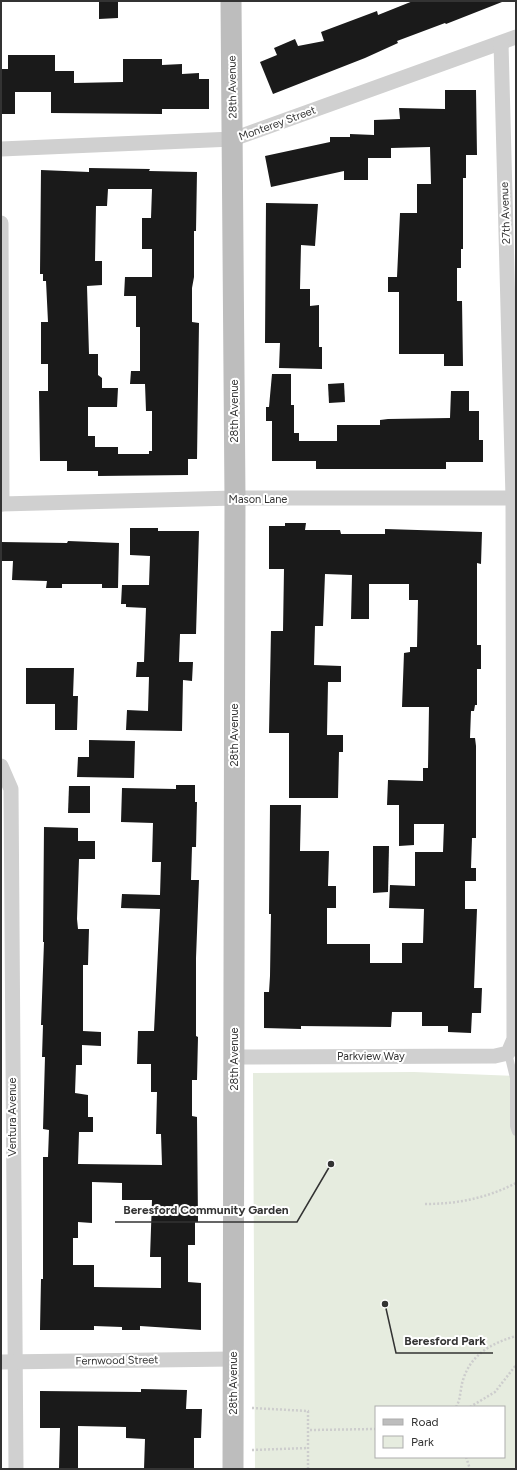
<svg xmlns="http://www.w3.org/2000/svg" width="517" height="1470" font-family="Figtree,sans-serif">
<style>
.green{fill:#e6ecdf;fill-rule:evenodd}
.building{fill:#1a1a1a;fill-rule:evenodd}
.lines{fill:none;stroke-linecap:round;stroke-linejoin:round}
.path{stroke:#cdcdcd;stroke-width:2.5;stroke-dasharray:2 2;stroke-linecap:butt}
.lane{stroke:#d0d0d0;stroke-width:8}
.street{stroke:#d0d0d0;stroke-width:15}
.secondary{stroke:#bdbdbd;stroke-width:21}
.labels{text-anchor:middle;stroke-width:4;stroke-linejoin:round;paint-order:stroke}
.street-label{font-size:11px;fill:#333;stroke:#fff}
.leader{fill:none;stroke:#333;stroke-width:1.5}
.callout-dot{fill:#333;stroke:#fff;stroke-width:1.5}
.callout-label{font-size:12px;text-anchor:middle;font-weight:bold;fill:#333;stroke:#fff;stroke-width:4;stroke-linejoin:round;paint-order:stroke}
</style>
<rect width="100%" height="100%" fill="#fff"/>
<path class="green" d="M414 1072 516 1076V1469H255L253 1073ZM376 1407H504V1457H376Z"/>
<g class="building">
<polygon points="99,1 118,1 118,18 99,19"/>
<polygon points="413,1 502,2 446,24 445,23 397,41 398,43 365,58 273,94 260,62 277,55 274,48 295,39 298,46 324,41 321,32 377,11 378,15"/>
<polygon points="8,55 55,55 55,71 74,71 74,83 123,82 123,59 162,59 162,65 182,64 182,74 199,73 199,79 209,79 209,109 162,109 162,114 51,113 51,92 15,92 15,114 1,114 1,69 8,69"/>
<polygon points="445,90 476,90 477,155 466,155 466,178 463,178 463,249 461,249 461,268 457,268 457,301 462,301 463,366 444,366 444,354 399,354 399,292 388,292 388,277 397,277 400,213 417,213 417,184 431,184 430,147 391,148 391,158 368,158 368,180 344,180 344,171 271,187 265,156 330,142 330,137 350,137 350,134 374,135 374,120 400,119 399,108 445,109"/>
<path d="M89 168 150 169 149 171 197 172 196 231H194V277L192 288V322L199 323 197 459H188V475L98 476V471H67V461H40L39 391H48V364H41V322H48L46 281H43V274H40L41 170 89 172ZM108 189H152L151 218H142V249H152V277H125L124 296H136V327H140V371H131L130 384H145L146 411H152V451H149V454H118V447H95V436H88V407H117L118 388H102V378L98 375V354H89L87 286 102 285V261H95L96 206H107Z"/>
<polygon points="266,203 318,204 315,246 301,245 300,289 310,289 310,306 319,305 319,347 322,347 322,369 279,368 280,343 265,343"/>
<polygon points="272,374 291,374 291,405 294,405 294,433 299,433 299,441 337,441 337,425 380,425 380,420 388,419 450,418 451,391 469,391 469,411 479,411 479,440 483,440 483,462 446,462 446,469 316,469 316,461 272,461 272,421 266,421 266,407 269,407"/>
<polygon points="344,383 345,402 329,403 328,384"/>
<polygon points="285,523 306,523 305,530 340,530 341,534 385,534 385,529 482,532 481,564 477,563 477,645 481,645 481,669 477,669 477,705 475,705 474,711 471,711 470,738 475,738 476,746 476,838 472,838 471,868 476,868 476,881 465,881 465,909 477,909 474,988 482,988 481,1013 472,1013 471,1033 448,1032 448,1026 422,1026 422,1012 392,1012 391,1027 301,1026 301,1029 264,1028 264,992 269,992 270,976 271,914 269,914 270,805 301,805 300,851 329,851 328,886 336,886 336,908 327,908 327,944 370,944 370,963 402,963 402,943 423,943 424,909 389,908 390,885 415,886 415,852 443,852 444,824 414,824 414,845 399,846 399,805 387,805 388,780 423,781 423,768 428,768 429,707 402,707 404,653 410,652 410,647 417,647 418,600 409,600 409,584 369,584 369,619 351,619 352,575 325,574 323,626 315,626 314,665 341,666 341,682 328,682 327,735 343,735 343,752 339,752 338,798 289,798 289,733 269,733 271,631 283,631 284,569 269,569 269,526 285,526"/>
<polygon points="130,528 158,528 158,531 199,531 196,634 180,634 179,662 193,662 192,681 183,680 182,731 126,730 127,710 148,711 149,677 136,677 137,662 144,662 146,608 126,607 126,604 121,604 122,585 149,585 150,556 130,555"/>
<polygon points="68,541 119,543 118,588 102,588 102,584 62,584 62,588 46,588 47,581 12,580 13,561 1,561 1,542 67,543"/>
<polygon points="26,668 74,668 73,696 78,696 77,730 55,730 55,704 26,704"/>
<polygon points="89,740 135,741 134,778 77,777 78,757 89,757"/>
<path d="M176 785H195V802H197L196 847H192L191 880H199L196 958V1036L198 1037 197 1080H192V1116L197 1117 198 1222H195V1245H188V1282L201 1283V1330L140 1326V1330H122V1327L94 1326V1330H40L41 1279H43V1157H48L49 1130 43 1129 45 1057H42L43 1025H41L44 942H43L44 827 78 828V841H95V859H79L77 919 78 929H89L88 965H83V1031L101 1032V1046L82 1045V1065H76L75 1093 88 1095V1117H93V1132H79L78 1164 162 1165 161 1134H156L157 1092H151V1064H137L138 1031H154L160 909 121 908 122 894 160 895 161 862H152L153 823 121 822 122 788 176 789ZM92 1182 122 1183V1200H152L150 1257H161V1288L94 1287V1265H73V1238H78V1222L92 1223Z"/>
<polygon points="69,786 90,786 90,813 68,813"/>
<polygon points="373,846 389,846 388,892 373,893"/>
<polygon points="141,1389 187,1390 186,1409 202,1409 201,1438 194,1438 194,1469 144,1469 145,1439 126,1438 126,1427 78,1426 78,1469 59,1469 60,1428 40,1428 40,1391 141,1392"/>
</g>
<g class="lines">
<g class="path">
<path d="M425 1204C458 1204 487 1198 516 1183"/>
<path d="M456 1407C461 1399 460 1389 463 1380 471 1354 492 1343 516 1336"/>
<polyline points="470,1407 495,1392 516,1365"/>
<polyline points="252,1408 308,1411 308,1469"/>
<polyline points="310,1430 376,1429"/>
<polyline points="252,1450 308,1448"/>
<polyline points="466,1457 470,1469"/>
</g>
<polyline class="lane" points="508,1053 514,1078 514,1126 516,1132"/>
<g class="street">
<polyline points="1,149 233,139 516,37"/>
<polyline points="1,223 2,504"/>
<polyline points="1,504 235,498 516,498"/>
<polyline points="1,766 11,789 16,1469"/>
<polyline points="234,1057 495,1056 508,1053 514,1039 513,498 501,43"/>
<polyline points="1,1362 233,1359"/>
</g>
<polyline class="secondary" points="231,1 235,498 233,1469"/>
</g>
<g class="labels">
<g class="street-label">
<text transform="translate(232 87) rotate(-91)" y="4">28th Avenue</text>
<text transform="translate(277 123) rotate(-20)" y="4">Monterey Street</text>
<text transform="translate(505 213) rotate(-92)" y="4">27th Avenue</text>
<text transform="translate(234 411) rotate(-90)" y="4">28th Avenue</text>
<text x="258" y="503">Mason Lane</text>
<text transform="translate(234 735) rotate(-90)" y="4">28th Avenue</text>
<text x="371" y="1060">Parkview Way</text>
<text transform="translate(234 1059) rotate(-90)" y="4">28th Avenue</text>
<text transform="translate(12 1117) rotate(-90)" y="4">Ventura Avenue</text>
<text transform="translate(117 1360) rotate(-1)" y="4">Fernwood Street</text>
<text transform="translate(233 1383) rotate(-90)" y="4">28th Avenue</text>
</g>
</g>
<path class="leader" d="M331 1164L297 1222H115M385 1304L396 1353H493"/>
<g class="callout-dot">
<circle cx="331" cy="1164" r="4"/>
<circle cx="385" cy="1304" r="4"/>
</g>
<g class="callout-label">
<text x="206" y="1214">Beresford Community Garden</text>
<text x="445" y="1345">Beresford Park</text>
</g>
<rect width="517" height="1470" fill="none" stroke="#333333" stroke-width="4"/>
<rect x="375" y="1406" width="130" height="52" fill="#ffffff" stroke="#adadad"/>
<rect x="383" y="1419" width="20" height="6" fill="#bdbdbd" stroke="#adadad"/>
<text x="411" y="1426" font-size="12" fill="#333333">Road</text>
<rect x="383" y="1436" width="20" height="12" fill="#e6ecdf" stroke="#adadad"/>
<text x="411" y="1446" font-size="12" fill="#333333">Park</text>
</svg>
